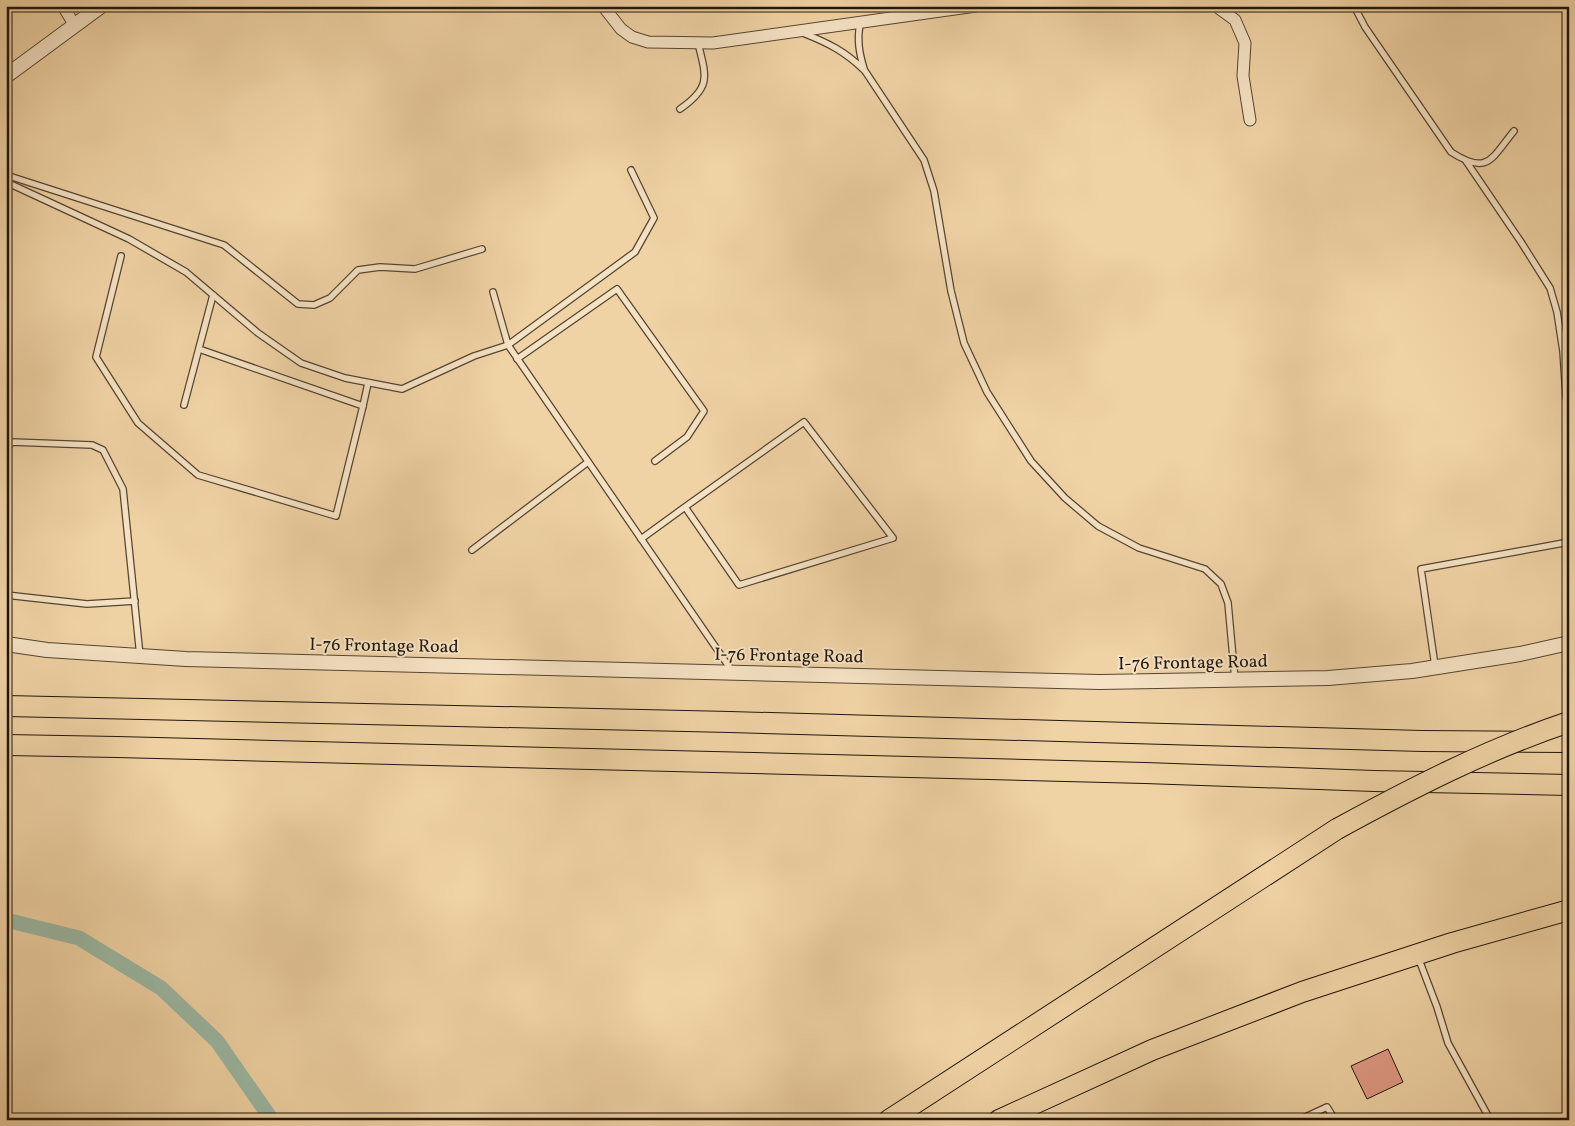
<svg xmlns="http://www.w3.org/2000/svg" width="1575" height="1126" font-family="Vollkorn,serif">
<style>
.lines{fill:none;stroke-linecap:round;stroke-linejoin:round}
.canal{stroke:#9bb8a4;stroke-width:15}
.building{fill:#e09a86;stroke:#201609}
.service-casing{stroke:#544530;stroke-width:8}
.minor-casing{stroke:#544530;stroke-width:13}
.tertiary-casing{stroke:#544530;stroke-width:16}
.motorway-casing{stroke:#201609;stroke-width:22}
.service{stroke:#f5e2c4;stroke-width:5.5}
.minor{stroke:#f5e2c4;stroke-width:11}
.tertiary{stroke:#f5e2c4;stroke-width:14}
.motorway{stroke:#f0d3a5;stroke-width:20}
.motorway-bridge-casing{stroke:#201609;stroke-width:22;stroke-linecap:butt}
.motorway-bridge{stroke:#f0d3a5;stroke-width:20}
.labels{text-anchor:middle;stroke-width:4;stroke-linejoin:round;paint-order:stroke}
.street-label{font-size:18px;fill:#201609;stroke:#f5e2c4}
</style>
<rect width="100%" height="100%" fill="#f0d3a5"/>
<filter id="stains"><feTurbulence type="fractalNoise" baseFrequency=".004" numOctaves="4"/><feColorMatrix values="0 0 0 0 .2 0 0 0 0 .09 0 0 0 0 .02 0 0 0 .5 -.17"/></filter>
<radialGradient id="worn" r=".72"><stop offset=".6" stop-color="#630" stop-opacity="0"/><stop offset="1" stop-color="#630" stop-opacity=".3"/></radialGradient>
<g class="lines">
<polyline class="canal" points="6,920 79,938 161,988 217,1041 272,1120"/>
</g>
<polygon class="building" points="1388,1049 1403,1082 1367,1099 1351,1066"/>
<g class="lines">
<defs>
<g id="service">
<path d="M1354 6 1365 27 1451 152C1488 176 1491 159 1514 131"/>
<path d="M860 23C857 40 859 52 864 69"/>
<path d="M803 33C828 43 845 51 865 71L924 160 934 191 951 291 964 343 987 392 1031 461 1065 498 1098 526 1139 548 1205 569 1221 584 1228 603 1235 680"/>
<path d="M680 109C712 87 706 76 698 43"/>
<polyline points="1466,161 1521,242 1550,288 1557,312 1563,351 1566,397 1569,406"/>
<polyline points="6,175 224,245 298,304 314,305 330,298 358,270 380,267 415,269 482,249"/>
<polyline points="6,182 129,239 186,272 258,333 301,363 345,378 402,389 474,356 508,345 732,671"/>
<polyline points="121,256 96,357 138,423 198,475 336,516 363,406 199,349"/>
<polyline points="493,292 508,345 635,252 654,218 631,170"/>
<polyline points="517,359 617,289 704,411 687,437 655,461"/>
<polyline points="184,405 213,295"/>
<polyline points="363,406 368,383"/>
<polyline points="6,481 7,448 12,442 92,445 103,450 123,489 140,656"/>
<polyline points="641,539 685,507 739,585 893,538 804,422 685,507"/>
<polyline points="472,550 588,462"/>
<polyline points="6,595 87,604 135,601"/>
<polyline points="1435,666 1421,569 1569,542"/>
<polyline points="1418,957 1437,1007 1448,1043 1487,1114 1488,1120"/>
<polyline points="1299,1120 1327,1107 1335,1120"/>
</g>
<g id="minor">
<polyline points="63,6 75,26"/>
<polyline points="603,6 621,29 632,37 648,42 713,43 976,6"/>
<polyline points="1216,6 1235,20 1245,43 1243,76 1250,120"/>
</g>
<g id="tertiary">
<polyline points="6,76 101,6"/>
<polyline points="6,644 47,650 186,659 1100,682 1328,678 1412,671 1520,654 1569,643"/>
</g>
<g id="motorway">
<polyline points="6,706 730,722 1422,741 1569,742"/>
<polyline points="6,745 117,747 1145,773 1374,781 1569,785"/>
<polyline points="889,1120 1337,829"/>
<polyline points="999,1120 1152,1050 1302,992 1452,943 1569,910"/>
</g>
</defs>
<use href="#service" class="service-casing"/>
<use href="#minor" class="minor-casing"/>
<use href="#tertiary" class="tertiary-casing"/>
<use href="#motorway" class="motorway-casing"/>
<use href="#service" class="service"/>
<use href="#minor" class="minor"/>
<use href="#tertiary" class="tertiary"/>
<use href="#motorway" class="motorway"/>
<defs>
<path id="motorway-bridge" d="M1337 829C1412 788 1488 749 1569 722"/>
</defs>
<use href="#motorway-bridge" class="motorway-bridge-casing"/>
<use href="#motorway-bridge" class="motorway-bridge"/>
</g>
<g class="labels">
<g class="street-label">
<text transform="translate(384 645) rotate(1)" y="6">I-76 Frontage Road</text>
<text transform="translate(789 655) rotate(1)" y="6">I-76 Frontage Road</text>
<text transform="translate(1193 662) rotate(-1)" y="6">I-76 Frontage Road</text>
</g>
</g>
<rect width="1575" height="1126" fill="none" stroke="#f0d3a5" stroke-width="25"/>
<rect x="8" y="8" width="1560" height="1111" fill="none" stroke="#201609" stroke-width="2.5"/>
<rect x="12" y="12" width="1550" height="1101" fill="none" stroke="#201609"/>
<rect width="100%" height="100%" filter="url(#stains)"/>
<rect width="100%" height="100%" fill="url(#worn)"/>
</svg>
